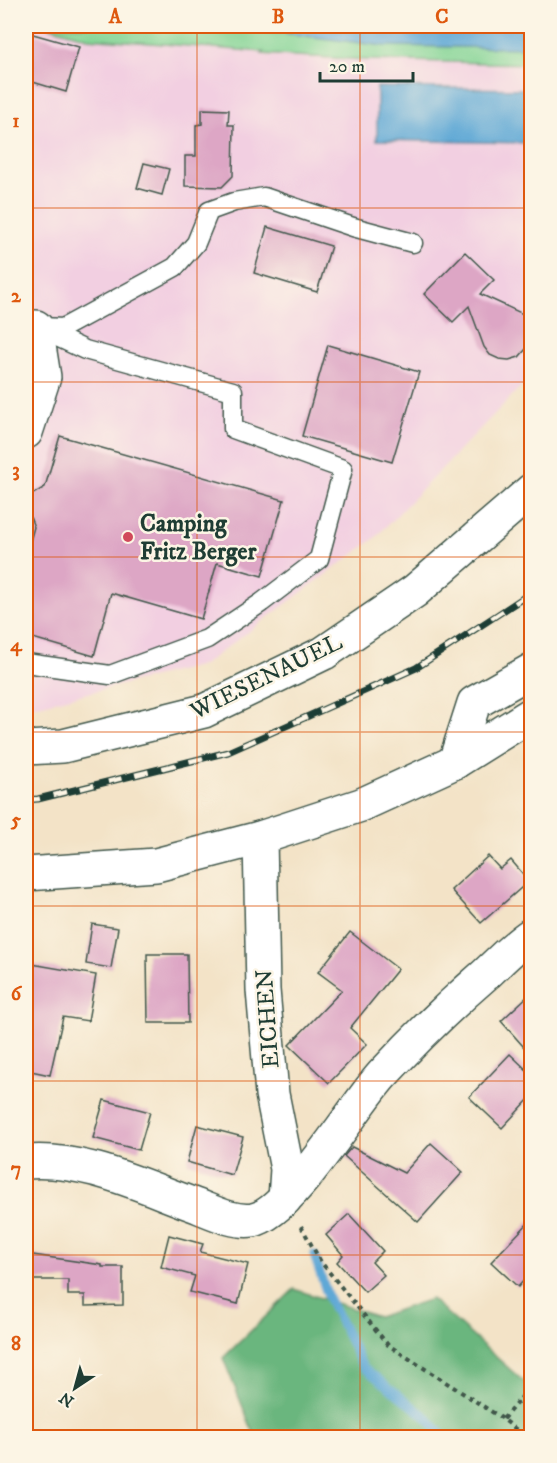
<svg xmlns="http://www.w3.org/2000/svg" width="557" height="1463" font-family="'IM FELL DW Pica',serif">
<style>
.built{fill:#f2cfe1}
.green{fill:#83d495;stroke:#518864;stroke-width:1.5}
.forest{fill:#6ab67e;stroke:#447a59;stroke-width:1.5}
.water{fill:#5fa8d6;stroke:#3f7285;stroke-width:1.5}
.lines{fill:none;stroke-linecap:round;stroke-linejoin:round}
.stream{stroke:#5fa8d6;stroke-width:9}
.building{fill:#dda6c5}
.service-casing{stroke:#3f564a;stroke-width:21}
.minor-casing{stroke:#3f564a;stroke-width:36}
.primary-casing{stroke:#3f564a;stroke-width:36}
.path{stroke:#3f564a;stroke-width:4;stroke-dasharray:4.5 4.5;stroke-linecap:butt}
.service{stroke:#fff;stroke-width:18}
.minor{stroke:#fff;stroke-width:33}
.primary{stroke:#fff;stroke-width:33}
.rail-casing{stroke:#1f3d34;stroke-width:7}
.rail{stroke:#fcf5e5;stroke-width:4.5;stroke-dasharray:14;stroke-linecap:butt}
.grid{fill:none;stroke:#de580e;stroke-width:1.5;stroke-opacity:0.55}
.poi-dot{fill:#d1495b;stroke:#fcf5e5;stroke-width:2}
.labels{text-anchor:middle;stroke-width:5;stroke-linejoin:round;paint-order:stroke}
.poi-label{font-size:24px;font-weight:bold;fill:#1f3d34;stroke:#fcf5e5;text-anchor:start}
.street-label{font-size:24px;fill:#1f3d34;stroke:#fcf5e5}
.neatline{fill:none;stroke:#de580e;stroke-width:2}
.grid-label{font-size:20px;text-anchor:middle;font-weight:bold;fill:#de580e}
</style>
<rect width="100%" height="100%" fill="#fcf5e5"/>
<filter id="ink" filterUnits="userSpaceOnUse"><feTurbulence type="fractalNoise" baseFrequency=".0167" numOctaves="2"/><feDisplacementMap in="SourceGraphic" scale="12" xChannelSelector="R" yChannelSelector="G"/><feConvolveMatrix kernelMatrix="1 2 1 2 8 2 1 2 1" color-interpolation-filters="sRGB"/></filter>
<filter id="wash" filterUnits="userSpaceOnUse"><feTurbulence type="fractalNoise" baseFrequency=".008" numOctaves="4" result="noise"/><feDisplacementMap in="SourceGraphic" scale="24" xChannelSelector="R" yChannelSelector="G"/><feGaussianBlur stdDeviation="1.35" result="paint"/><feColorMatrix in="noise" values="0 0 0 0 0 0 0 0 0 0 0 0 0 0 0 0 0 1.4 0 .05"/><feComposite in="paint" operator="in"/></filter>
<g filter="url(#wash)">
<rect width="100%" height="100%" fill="#f3e3c7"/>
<polygon class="built" points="26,26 239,26 282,33 263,55 367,60 532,63 531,376 374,539 203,665 26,708"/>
<polygon class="green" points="46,26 531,26 531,64 367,60 262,54 264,52 88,38"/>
<polygon class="forest" points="294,1289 378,1317 431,1299 531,1388 531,1437 255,1437 223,1358"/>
<g class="water">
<polygon points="239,26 531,26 531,48 384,46 282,33 242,30"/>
<polygon points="377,87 531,89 531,143 377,140"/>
</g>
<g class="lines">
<polyline class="stream" points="314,1255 328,1297 363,1367 425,1416 445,1438"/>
</g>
<g id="blocks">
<g class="building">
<polygon points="26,32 79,47 66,92 26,80"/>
<polygon points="202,109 229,110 228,125 234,125 233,176 222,187 185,186 185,156 196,156 196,125 202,124"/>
<polygon points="144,163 169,169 162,195 137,188"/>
<polygon points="267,227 331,246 317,292 254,273"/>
<polygon points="465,252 494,280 480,294 521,313 528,321 531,330 531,341 526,349 519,357 509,360 499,359 490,355 484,347 469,306 453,322 424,294"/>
<polygon points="328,345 419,372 392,462 302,436"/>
<polygon points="60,436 284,500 262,576 217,563 201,619 111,593 94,656 26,636 26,556 34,527 26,507 28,497 45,487"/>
<polygon points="488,856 500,869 511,860 529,881 481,923 451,890"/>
<polygon points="92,924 118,928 111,968 86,964"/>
<polygon points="350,932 398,969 350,1028 367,1044 329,1083 289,1045 342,990 318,972"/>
<polygon points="147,954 187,954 188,1023 148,1023"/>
<polygon points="26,963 96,975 88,1021 63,1017 50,1075 26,1070"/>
<polygon points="531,993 531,1055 501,1021"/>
<polygon points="510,1054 531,1074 531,1097 502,1128 469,1097"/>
<polygon points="104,1100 150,1112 139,1150 93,1138"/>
<polygon points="197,1125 243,1137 232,1175 187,1162"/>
<polygon points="431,1143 463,1172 418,1222 344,1156 352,1147 404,1173"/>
<polygon points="349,1214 383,1251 372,1262 384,1275 365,1292 337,1262 343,1255 326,1235"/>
<polygon points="531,1220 531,1272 518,1287 491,1262"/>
<polygon points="169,1235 203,1244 200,1252 248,1264 238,1304 190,1292 195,1276 161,1267"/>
<polygon points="26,1254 102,1265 102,1267 123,1267 123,1305 85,1306 85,1295 68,1295 68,1280 26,1280"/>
</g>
</g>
</g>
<g filter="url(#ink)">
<use href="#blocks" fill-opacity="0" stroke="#3f564a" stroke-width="1.5"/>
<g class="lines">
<defs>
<g id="service">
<polyline points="41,327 63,328 175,267 196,243 209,211 234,202 264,197 353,227 413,243"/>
<polyline points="26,663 110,675 207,639 261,603 319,559 343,469 233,429 233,391 85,350 36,327"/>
</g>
<g id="minor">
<polyline points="26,327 36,327 44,377 26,432"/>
<polyline points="26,748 63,746 204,711 324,653 415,591 532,490"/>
<polyline points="455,762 474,703 532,670"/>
<polyline points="260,838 263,990 272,1094 287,1169 285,1199"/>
<path d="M26 1162C83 1157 140 1185 192 1204 211 1211 233 1223 253 1220 290 1213 354 1106 382 1075 415 1039 450 1005 487 973 501 960 515 945 532 934"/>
</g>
<polyline id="primary" points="26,874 156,865 260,838 361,805 455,762 532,714"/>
</defs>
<use href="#service" class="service-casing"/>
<use href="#minor" class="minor-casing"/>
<use href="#primary" class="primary-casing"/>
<g class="path">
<polyline points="301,1226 321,1262 388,1345 503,1419 527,1438"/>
<polyline points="503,1419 532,1385"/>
</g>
<use href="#service" class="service"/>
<use href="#minor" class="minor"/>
<use href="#primary" class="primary"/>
<defs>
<polyline id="rail" points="26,800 38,799 228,752 416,668 532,592"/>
</defs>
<use href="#rail" class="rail-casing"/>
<use href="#rail" class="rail"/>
</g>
</g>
<path class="grid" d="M197 26V1438M360 26V1438M26 208H532M26 382H532M26 557H532M26 732H532M26 906H532M26 1081H532M26 1255H532"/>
<circle class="poi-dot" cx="128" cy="537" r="6"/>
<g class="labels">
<g class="poi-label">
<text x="140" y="531">Camping<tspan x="140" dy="28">Fritz Berger</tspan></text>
</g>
<g class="street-label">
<text transform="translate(266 676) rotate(-26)" y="8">WIESENAUEL</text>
<text transform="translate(267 1019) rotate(-94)" y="8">EICHEN</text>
</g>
</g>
<rect width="557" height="1463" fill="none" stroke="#fcf5e5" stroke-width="66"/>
<g transform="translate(75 1388) rotate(216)" stroke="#fcf5e5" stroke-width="4.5" paint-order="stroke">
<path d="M0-4.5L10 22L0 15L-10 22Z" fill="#1f3d34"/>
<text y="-9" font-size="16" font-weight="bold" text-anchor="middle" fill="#1f3d34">N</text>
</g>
<path d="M320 72v9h93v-9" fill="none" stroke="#1f3d34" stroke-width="3"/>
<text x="329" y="72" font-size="18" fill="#1f3d34" stroke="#fcf5e5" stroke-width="4.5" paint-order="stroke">20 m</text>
<rect x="33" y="33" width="491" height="1397" class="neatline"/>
<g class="grid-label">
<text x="115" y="23">A</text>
<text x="278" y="23">B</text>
<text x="442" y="23">C</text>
<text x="16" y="127">1</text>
<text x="16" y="302">2</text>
<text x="16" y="476">3</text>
<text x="16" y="651">4</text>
<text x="16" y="826">5</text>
<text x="16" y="1000">6</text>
<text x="16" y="1175">7</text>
<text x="16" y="1350">8</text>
</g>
</svg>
